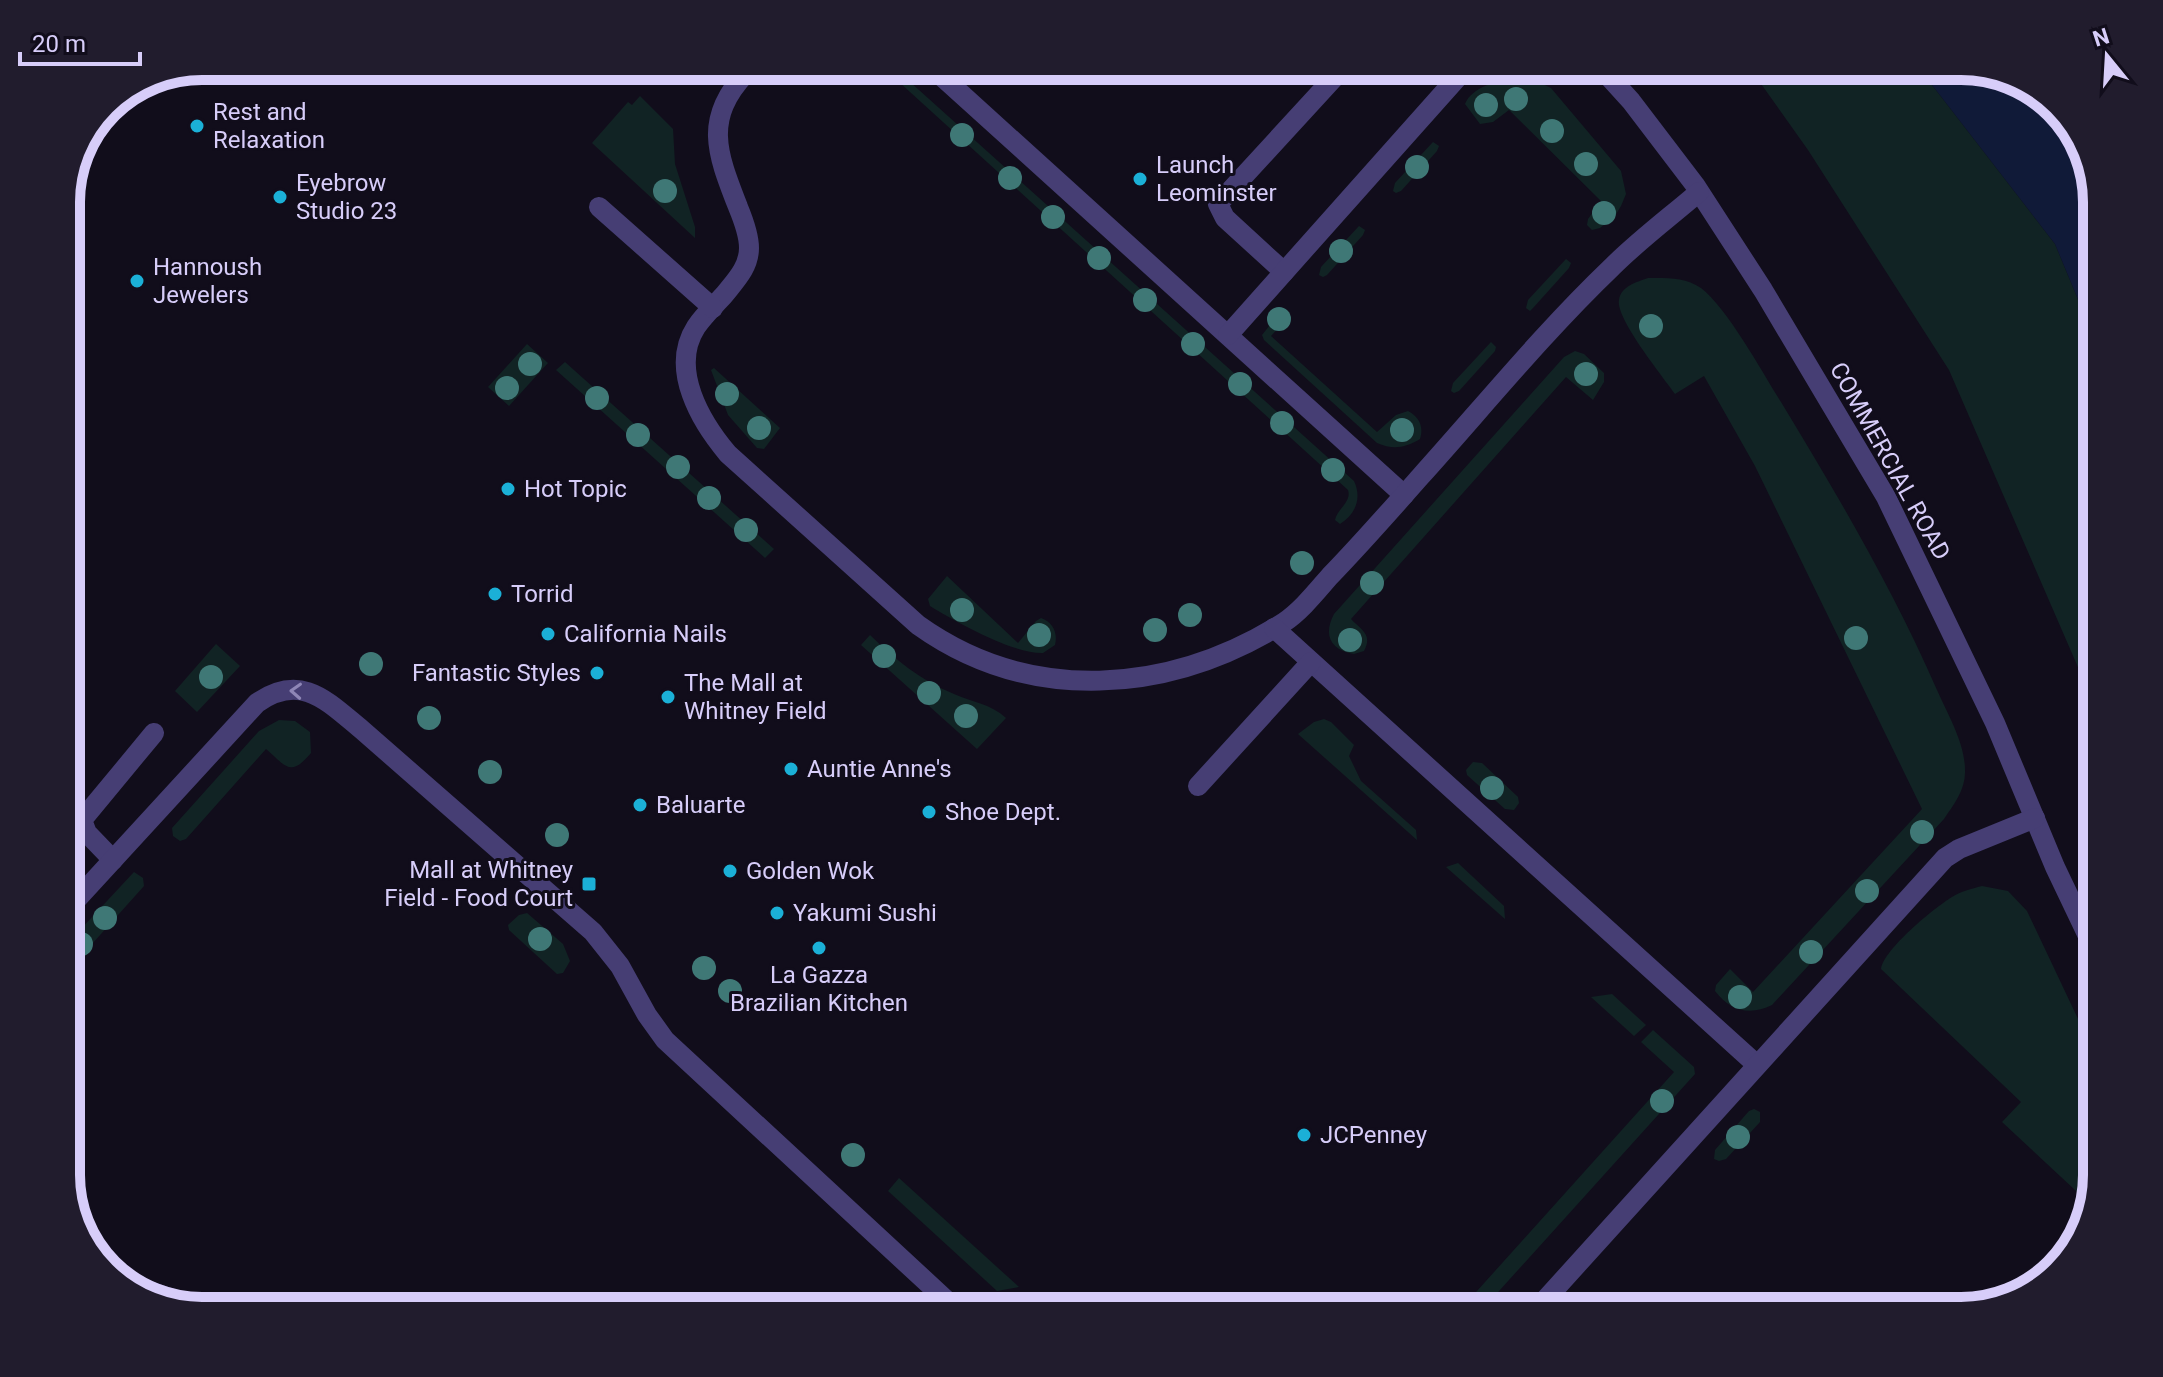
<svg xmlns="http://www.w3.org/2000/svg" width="2163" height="1377" font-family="Roboto,sans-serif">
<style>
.green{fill:#112324}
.water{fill:#101a38}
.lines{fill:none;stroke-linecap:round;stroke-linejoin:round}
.minor{stroke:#463e74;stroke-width:20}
.tree{fill:#3f7876}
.oneway{stroke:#8e86b6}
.poi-dot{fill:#1bb0d7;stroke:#110d1b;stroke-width:3}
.labels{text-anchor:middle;stroke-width:6;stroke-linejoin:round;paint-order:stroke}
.poi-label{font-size:24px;fill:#d7cdf9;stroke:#110d1b;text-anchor:start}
.street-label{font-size:24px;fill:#d7cdf9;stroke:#110d1b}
.rim{fill:none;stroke:#d7cdf9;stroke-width:10}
</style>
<rect width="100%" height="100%" fill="#110d1b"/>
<g class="green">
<polygon points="1913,66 1929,81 2055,244 2097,345 2097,711 1949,370 1808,150 1749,67"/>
<path d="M888 72H899L1354 481C1362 498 1356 514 1340 524L1335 520C1337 509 1352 502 1348 490Z"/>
<path d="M1514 77H1528L1551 88 1621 171 1626 194 1621 206 1615 216 1600 228 1592 230 1587 225 1588 219 1601 201 1509 110 1493 122 1480 124 1465 104C1472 87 1497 81 1514 77Z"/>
<polygon points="640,96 673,129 675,164 695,227 695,238 592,143 628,102 632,105"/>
<polygon points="1433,142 1439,146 1437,151 1401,191 1396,193 1393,191 1395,183"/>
<polygon points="1359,226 1365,230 1363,235 1327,275 1323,277 1319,275 1321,267"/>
<polygon points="1566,259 1571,263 1569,268 1533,308 1530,311 1526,308 1528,300"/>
<path d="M1648 278C1667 278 1685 277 1701 288 1728 309 1762 372 1781 402 1838 496 1893 589 1937 690 1948 715 1965 743 1965 770 1966 789 1954 804 1944 819L1772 1005C1750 1016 1730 1011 1715 991L1716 985 1730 969 1753 992 1922 809 1755 466 1704 376 1675 394C1663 377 1615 318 1619 300 1621 286 1637 282 1648 278Z"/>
<path d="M1278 315 1284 318V322L1271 336 1377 432 1396 415 1408 411C1419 417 1424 426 1420 439 1405 448 1393 450 1377 443L1264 340 1262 335Z"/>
<polygon points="1491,342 1496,347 1495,351 1459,391 1454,393 1451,391 1453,383"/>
<polygon points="527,344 548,363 509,406 488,387"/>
<path d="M1575 351 1584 354 1604 373V382L1593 400 1566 377 1351 619C1361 630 1373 634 1364 651L1354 654C1330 650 1323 635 1334 614L1564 357Z"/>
<polygon points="565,362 774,549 765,558 556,370"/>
<polygon points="714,368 780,428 764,449 757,448 728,415 711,370"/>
<path d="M947 576 1018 643 1036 621 1041 618C1053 622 1058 633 1055 645L1043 653C1013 654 956 622 930 606L928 599Z"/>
<path d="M870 635C896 660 920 680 954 694 972 702 991 704 1006 718L977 749 861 645Z"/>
<polygon points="216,644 240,666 197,712 175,691"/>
<polygon points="1324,719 1331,722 1354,745 1349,756 1361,781 1416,830 1417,840 1298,734 1314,722"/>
<path d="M279 720 295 721 310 732 311 753C290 778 286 766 266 749L186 839 180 841 173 836 172 828 259 731Z"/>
<polygon points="1473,762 1482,763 1518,797 1519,803 1514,810 1505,809 1467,775 1466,770"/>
<polygon points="1458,863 1504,906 1505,919 1446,867"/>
<polygon points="134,872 143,878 144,886 66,973 66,945"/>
<path d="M1982 886 2008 891 2027 911 2097 1059V1176L2089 1203 2002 1122 2021 1102 1881 969C1884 949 1934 908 1952 897 1961 891 1971 889 1982 886Z"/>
<polygon points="527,913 563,944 570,961 563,973 557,974 509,930 508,925 519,915"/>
<polygon points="1612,994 1646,1025 1634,1036 1591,997"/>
<polygon points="1653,1030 1694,1067 1695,1074 1481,1311 1459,1311 1674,1072 1641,1042"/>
<polygon points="1754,1109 1760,1112 1760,1122 1726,1159 1719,1161 1714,1159 1715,1150 1749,1111"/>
<polygon points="899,1178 1019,1287 997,1291 888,1191"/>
</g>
<polygon class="water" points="1913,66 1961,66 2036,89 2079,133 2097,193 2097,345 2055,244 1929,81"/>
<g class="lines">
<g class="minor">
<polyline points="1601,68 1631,101 1695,185 1763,290 1886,497 1995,723 2055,867 2097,955"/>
<polyline points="937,72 1404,495"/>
<path d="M746 73C703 119 717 153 738 207 743 219 749 234 749 248 749 267 736 280 724 295 715 305 704 315 696 327 669 369 701 422 728 454L918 625C1030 705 1169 694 1283 623 1301 611 1316 592 1330 576 1361 544 1390 511 1420 477 1483 407 1544 332 1612 267 1639 240 1670 217 1699 192"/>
<polyline points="599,207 713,308"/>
<polyline points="1284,272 1225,218 1218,204 1342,69"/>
<polyline points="1228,335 1465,69"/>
<polyline points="1274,628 1757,1065"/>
<polyline points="1198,786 1311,662"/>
<polyline points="113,860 87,833 82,820 154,733"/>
<path d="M66 911 257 703C301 672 327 701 361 729L593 932 620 966 647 1015 665 1040 958 1311"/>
<polyline points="121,1282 210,1311"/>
<polyline points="1535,1311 1945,858 1959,849 2035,818"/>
</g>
</g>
<g class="tree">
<circle cx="1516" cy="99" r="12"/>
<circle cx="1486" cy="105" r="12"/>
<circle cx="1552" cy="131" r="12"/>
<circle cx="962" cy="135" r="12"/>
<circle cx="1586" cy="164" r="12"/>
<circle cx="1417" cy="167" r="12"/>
<circle cx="1010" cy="178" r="12"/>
<circle cx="665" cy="191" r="12"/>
<circle cx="1604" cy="213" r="12"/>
<circle cx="1053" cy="217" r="12"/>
<circle cx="1341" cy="251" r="12"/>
<circle cx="1099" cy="258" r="12"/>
<circle cx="1145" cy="300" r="12"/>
<circle cx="1279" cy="319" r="12"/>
<circle cx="1651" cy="326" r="12"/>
<circle cx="1193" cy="344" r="12"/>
<circle cx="530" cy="364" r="12"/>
<circle cx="1586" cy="374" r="12"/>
<circle cx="1240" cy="384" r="12"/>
<circle cx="507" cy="388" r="12"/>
<circle cx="727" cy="394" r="12"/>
<circle cx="597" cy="398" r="12"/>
<circle cx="1282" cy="423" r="12"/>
<circle cx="759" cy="428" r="12"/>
<circle cx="1402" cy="430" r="12"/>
<circle cx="638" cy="435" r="12"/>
<circle cx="678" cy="467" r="12"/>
<circle cx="1333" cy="470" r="12"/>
<circle cx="709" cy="498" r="12"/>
<circle cx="746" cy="530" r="12"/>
<circle cx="1302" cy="563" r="12"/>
<circle cx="1372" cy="583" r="12"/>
<circle cx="962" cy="610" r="12"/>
<circle cx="1190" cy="615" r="12"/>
<circle cx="1155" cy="630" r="12"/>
<circle cx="1039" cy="635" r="12"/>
<circle cx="1856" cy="638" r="12"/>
<circle cx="1350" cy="640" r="12"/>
<circle cx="884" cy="656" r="12"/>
<circle cx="371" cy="664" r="12"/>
<circle cx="211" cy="677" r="12"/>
<circle cx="929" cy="693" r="12"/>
<circle cx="966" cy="716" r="12"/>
<circle cx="429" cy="718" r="12"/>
<circle cx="490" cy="772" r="12"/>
<circle cx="1492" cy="788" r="12"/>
<circle cx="1922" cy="832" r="12"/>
<circle cx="557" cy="835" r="12"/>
<circle cx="1867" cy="891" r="12"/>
<circle cx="105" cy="918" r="12"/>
<circle cx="540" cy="939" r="12"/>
<circle cx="81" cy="944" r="12"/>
<circle cx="1811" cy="952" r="12"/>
<circle cx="704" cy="968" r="12"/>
<circle cx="730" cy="991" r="12"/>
<circle cx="1740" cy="997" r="12"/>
<circle cx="1662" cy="1101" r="12"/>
<circle cx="1738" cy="1137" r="12"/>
<circle cx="853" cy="1155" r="12"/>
</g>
<defs><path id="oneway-chevron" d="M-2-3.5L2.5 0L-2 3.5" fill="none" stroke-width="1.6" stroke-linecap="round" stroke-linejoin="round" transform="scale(2)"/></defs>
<use class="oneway" href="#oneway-chevron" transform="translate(296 691) rotate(-177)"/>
<g class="poi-dot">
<circle cx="197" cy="126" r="8"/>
<circle cx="1140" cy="179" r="8"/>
<circle cx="280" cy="197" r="8"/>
<circle cx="137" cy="281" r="8"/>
<circle cx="508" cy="489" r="8"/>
<circle cx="495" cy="594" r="8"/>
<circle cx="548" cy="634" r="8"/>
<circle cx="597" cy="673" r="8"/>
<circle cx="668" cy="697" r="8"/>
<circle cx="791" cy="769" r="8"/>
<circle cx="640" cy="805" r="8"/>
<circle cx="929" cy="812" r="8"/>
<circle cx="730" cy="871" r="8"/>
<rect x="581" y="876" width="16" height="16" rx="4"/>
<circle cx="777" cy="913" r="8"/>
<circle cx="819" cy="948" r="8"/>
<circle cx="1304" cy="1135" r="8"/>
</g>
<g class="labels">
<g class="poi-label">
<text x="213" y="120">Rest and<tspan x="213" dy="28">Relaxation</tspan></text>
<text x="1156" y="173">Launch<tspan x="1156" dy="28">Leominster</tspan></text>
<text x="296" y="191">Eyebrow<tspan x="296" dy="28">Studio 23</tspan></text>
<text x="153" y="275">Hannoush<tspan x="153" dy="28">Jewelers</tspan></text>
<text x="524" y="497">Hot Topic</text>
<text x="511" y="602">Torrid</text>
<text x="564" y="642">California Nails</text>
<text x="581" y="681" text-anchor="end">Fantastic Styles</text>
<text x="684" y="691">The Mall at<tspan x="684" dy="28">Whitney Field</tspan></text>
<text x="807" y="777">Auntie Anne's</text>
<text x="656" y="813">Baluarte</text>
<text x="945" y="820">Shoe Dept.</text>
<text x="573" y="878" text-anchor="end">Mall at Whitney<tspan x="573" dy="28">Field - Food Court</tspan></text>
<text x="746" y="879">Golden Wok</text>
<text x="793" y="921">Yakumi Sushi</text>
<text x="819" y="983" text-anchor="middle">La Gazza<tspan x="819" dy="28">Brazilian Kitchen</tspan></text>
<text x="1320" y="1143">JCPenney</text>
</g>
<g class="street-label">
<text transform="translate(1890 461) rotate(61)" y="8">COMMERCIAL ROAD</text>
</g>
</g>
<path d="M0 0H2163V1377H0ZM202 80H1961A122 122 0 0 1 2083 202V1175A122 122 0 0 1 1961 1297H202A122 122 0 0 1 80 1175V202A122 122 0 0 1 202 80Z" fill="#211c2d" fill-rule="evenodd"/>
<path class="rim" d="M202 80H1961A122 122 0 0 1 2083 202V1175A122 122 0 0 1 1961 1297H202A122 122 0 0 1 80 1175V202A122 122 0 0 1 202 80Z"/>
<g transform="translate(2107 56) rotate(342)" stroke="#110d1b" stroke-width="6" paint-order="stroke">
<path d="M0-6L14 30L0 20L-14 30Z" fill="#d7cdf9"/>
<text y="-12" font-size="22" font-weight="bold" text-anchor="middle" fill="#d7cdf9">N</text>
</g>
<path d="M20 52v12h120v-12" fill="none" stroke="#d7cdf9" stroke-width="4"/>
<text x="32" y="52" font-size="24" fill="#d7cdf9" stroke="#110d1b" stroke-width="6" paint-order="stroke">20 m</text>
</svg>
